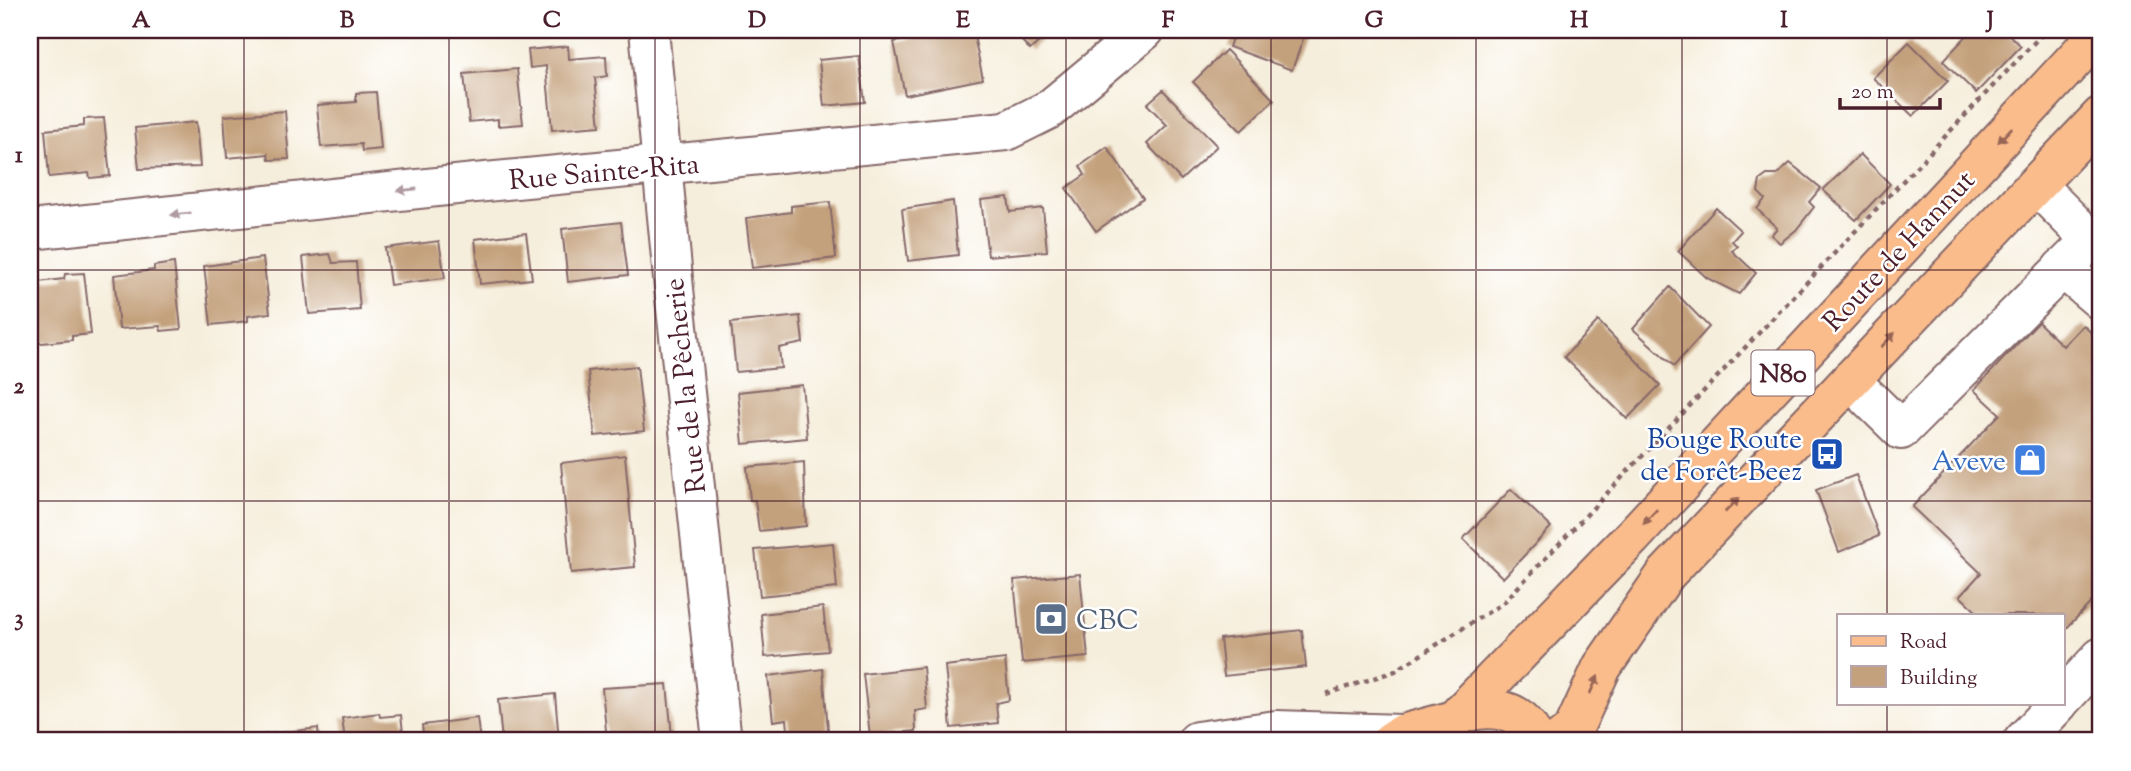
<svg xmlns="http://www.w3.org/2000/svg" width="2131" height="771" font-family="'Sorts Mill Goudy',serif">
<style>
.building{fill:#c4a17d}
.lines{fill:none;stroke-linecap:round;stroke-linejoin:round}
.minor-casing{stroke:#866769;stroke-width:42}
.major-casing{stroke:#866769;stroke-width:42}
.path{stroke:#866769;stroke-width:4.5;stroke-dasharray:5 5;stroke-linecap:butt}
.minor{stroke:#fff;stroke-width:38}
.major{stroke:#fabc8b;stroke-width:38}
.oneway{fill:#996656}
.oneway2{fill:#ae9aa0}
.grid{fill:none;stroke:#4a1f2b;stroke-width:2;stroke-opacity:0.55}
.labels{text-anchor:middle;stroke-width:5;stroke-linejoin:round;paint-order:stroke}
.shield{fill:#fff;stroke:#80626b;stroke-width:2}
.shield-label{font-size:26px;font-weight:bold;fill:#4a1f2b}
.street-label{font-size:28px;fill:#4a1f2b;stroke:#fff}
.transit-label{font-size:28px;fill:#164399;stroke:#fff;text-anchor:end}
.shop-label{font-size:28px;fill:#366cbe;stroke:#fff;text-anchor:end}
.service-label{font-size:28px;fill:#4e5e75;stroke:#fff;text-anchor:start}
.neatline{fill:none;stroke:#4a1f2b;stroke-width:2.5}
.grid-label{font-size:23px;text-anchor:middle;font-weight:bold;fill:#4a1f2b}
</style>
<rect width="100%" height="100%" fill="#fff"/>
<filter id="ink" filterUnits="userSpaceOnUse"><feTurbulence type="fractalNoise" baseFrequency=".0143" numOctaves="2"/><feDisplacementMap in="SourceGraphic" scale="14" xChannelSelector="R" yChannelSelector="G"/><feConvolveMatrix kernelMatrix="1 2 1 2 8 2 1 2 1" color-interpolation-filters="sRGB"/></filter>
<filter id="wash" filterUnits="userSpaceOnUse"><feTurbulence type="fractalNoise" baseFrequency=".00686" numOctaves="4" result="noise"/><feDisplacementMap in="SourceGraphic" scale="28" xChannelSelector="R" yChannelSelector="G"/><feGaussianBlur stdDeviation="1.57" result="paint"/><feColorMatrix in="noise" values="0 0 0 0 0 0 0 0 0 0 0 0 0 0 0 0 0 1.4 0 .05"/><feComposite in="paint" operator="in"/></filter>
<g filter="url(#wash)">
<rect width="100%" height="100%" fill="#f6eedc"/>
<g id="blocks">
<g class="building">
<polygon points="953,30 954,35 973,31 983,79 905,95 894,42"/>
<polygon points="1012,30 1052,30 1030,50"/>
<polygon points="1235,30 1302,30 1306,31 1292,70 1229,47"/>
<polygon points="1972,30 2004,30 2021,46 1976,93 1943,61"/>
<polygon points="1909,42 1948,81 1913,116 1873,78"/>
<polygon points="568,46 569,59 606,56 607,76 595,78 600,126 552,130 546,66 530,68 528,50"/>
<polygon points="1226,50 1274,100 1241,131 1193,82"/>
<polygon points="859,56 865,102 824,106 819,60"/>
<polygon points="517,69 523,124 498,126 498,119 469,122 464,74"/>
<polygon points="1163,90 1217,146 1181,180 1147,144 1167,125 1147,104"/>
<polygon points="376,92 381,149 362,151 361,144 321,147 317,105 356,102 356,93"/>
<polygon points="285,111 289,159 269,160 268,154 227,158 224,116"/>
<polygon points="104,118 110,176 90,178 89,173 49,177 45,130 84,126 84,119"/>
<polygon points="196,122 200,167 139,169 135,128"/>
<polygon points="1107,147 1143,198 1096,231 1066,188 1085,175 1080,166"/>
<polygon points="1860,154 1890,184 1856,220 1823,190"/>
<polygon points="1790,163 1821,188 1809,202 1814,207 1796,230 1780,243 1771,235 1777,228 1757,209 1765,199 1758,192 1760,180 1767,175 1777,175"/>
<polygon points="1008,197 1010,212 1043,208 1047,251 988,256 981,200"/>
<polygon points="953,201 958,255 908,261 902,209"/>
<polygon points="830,202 836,258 752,268 746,218 791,212 791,206"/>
<polygon points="1716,208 1741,231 1732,241 1737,246 1732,251 1756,273 1739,294 1707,278 1678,251"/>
<polygon points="621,222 628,275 568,282 562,229"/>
<polygon points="526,233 532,279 480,284 475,239"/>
<polygon points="439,241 445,278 390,285 385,248"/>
<polygon points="330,254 333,263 356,262 360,310 309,314 303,257"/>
<polygon points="263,258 270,313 248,316 248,321 211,325 204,266"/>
<polygon points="174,263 181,329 161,331 160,326 119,329 114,275 154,270 154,266"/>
<polygon points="84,273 91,334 72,336 72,340 32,344 30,283 64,279 65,274"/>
<polygon points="1670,287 1709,327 1674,366 1633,329"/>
<polygon points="800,316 803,343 779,348 781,368 736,372 731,323"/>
<polygon points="1598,321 1660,385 1627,419 1564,357"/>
<polygon points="2038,322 2063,346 2083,325 2101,342 2101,592 2063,632 2063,615 1980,615 1960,596 1981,573 1912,507 2000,414 1974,390"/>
<polygon points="637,366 644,431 595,436 588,371"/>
<polygon points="802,385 807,438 743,444 738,392"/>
<polygon points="625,455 635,567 571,573 561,463"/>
<polygon points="804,462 806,526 759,531 755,500 750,500 747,467"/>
<polygon points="1856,475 1879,536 1839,552 1816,490"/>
<polygon points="1511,489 1551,527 1503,578 1463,539"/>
<polygon points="833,543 837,588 760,596 755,550"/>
<polygon points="1080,574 1088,657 1022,663 1014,580"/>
<polygon points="823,607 828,651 765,657 761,614"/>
<polygon points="1302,630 1306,667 1224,676 1220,639"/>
<polygon points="1005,659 1009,700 996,703 998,723 951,728 945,666"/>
<polygon points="923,667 927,709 915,711 916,731 870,736 863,674"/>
<polygon points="823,669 829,741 789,741 787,719 773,721 768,676"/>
<polygon points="667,684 672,737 640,741 607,741 602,688"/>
<polygon points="555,694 559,741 502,741 498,700"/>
<polygon points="379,713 380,717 401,715 404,741 345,741 342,718"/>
<polygon points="477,718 480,741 424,741 422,725"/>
<polygon points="318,728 319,741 263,741 263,735"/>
</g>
</g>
</g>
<g filter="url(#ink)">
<use href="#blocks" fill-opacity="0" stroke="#866769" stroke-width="2"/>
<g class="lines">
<defs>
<g id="minor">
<polyline points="649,30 674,289 722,741"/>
<polyline points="30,230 475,183 1006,131 1050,109 1145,30"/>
<polyline points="2062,268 2101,301"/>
<polyline points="1850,380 1901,430 2091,240 2036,185"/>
<polyline points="2063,698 2101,657"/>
<polyline points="1197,741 1276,730 1402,734"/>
<polyline points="2023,741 2059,703"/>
</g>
<g id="major">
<path d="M1463 713C1493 705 1523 708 1535 741"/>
<polyline points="1391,741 1402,734 1454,720"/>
<polyline points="1439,741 1442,734 1454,720 1632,537 2101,31"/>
<polyline points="1559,741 1573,730 1602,667 1666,574 2101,116"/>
</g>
</defs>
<use href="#minor" class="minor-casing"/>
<use href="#major" class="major-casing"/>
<polyline class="path" points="1326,694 1395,671 1503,603 2046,30"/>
<use href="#minor" class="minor"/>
<use href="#major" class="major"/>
</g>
<defs><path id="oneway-solid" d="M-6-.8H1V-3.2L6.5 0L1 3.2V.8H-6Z" transform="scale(1.75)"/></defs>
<g class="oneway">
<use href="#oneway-solid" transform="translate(2005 135) rotate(133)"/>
<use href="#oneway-solid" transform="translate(1888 340) rotate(-46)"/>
<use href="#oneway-solid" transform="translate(1732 505) rotate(-46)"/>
<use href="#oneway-solid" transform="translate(1650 517) rotate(133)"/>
<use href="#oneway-solid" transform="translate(1594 685) rotate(-65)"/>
</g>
<g class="oneway2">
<use href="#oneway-solid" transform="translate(407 190) rotate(174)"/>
<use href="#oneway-solid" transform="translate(181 214) rotate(174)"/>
</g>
</g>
<path class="grid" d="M244 30V741M449 30V741M655 30V741M860 30V741M1066 30V741M1271 30V741M1476 30V741M1682 30V741M1887 30V615M30 270H2101M30 501H2101M1887 703V741"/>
<defs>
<symbol id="bus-square" viewBox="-11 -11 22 22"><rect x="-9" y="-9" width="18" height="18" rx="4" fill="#1a4fb4" stroke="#fff"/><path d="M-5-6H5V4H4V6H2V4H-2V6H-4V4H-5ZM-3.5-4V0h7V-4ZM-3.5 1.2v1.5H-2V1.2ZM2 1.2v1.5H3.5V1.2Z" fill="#fff"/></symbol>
<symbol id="shop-square" viewBox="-11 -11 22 22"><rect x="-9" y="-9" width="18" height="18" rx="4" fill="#3f7fe0" stroke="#fff"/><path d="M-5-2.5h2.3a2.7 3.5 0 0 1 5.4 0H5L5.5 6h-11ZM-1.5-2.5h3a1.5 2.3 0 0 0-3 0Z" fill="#fff"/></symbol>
<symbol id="bank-square" viewBox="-11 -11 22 22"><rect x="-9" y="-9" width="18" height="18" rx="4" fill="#5c6f8a" stroke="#fff"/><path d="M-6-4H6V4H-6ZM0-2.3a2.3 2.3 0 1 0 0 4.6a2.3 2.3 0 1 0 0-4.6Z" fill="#fff"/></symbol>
</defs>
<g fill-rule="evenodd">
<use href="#bus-square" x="1808" y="435" width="38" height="38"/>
<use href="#shop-square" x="2011" y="441" width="38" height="38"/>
<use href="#bank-square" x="1032" y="600" width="38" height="38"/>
</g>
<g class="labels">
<rect class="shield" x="1751.5" y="350.5" width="63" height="45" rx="5"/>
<g class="shield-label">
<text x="1783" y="382">N80</text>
</g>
<g class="street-label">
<text transform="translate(604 171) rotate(-5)" y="10">Rue Sainte-Rita</text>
<text transform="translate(1898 250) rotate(-47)" y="10">Route de Hannut</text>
<text transform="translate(684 386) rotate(-96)" y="10">Rue de la Pêcherie</text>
</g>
<g class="transit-label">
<text x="1802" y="448">Bouge Route<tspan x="1802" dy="32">de Forêt-Beez</tspan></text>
</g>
<g class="shop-label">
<text x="2006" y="470">Aveve</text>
</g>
<g class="service-label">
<text x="1076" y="629">CBC</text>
</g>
</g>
<rect width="2131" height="771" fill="none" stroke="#fff" stroke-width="77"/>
<rect x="1837" y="614" width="228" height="91" fill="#ffffff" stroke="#b7a5aa" stroke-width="2"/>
<rect x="1851" y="636" width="35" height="10" fill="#fabc8b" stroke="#b7a5aa" stroke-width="2"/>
<text x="1900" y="648" font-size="21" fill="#4a1f2b">Road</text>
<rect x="1851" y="666" width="35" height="21" fill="#c4a17d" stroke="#b7a5aa" stroke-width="2"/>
<text x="1900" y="684" font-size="21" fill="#4a1f2b">Building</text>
<path d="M1840 98v10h100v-10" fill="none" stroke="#4a1f2b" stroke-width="3.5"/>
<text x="1851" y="98" font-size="21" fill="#4a1f2b" stroke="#ffffff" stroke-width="5" paint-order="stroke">20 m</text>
<rect x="38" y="38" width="2054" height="694" class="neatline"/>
<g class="grid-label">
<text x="141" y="27">A</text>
<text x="347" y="27">B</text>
<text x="552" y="27">C</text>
<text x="757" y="27">D</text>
<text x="963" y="27">E</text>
<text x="1168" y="27">F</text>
<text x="1374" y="27">G</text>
<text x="1579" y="27">H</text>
<text x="1784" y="27">I</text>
<text x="1990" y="27">J</text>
<text x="19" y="162">1</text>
<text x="19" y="393">2</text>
<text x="19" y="625">3</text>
</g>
</svg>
